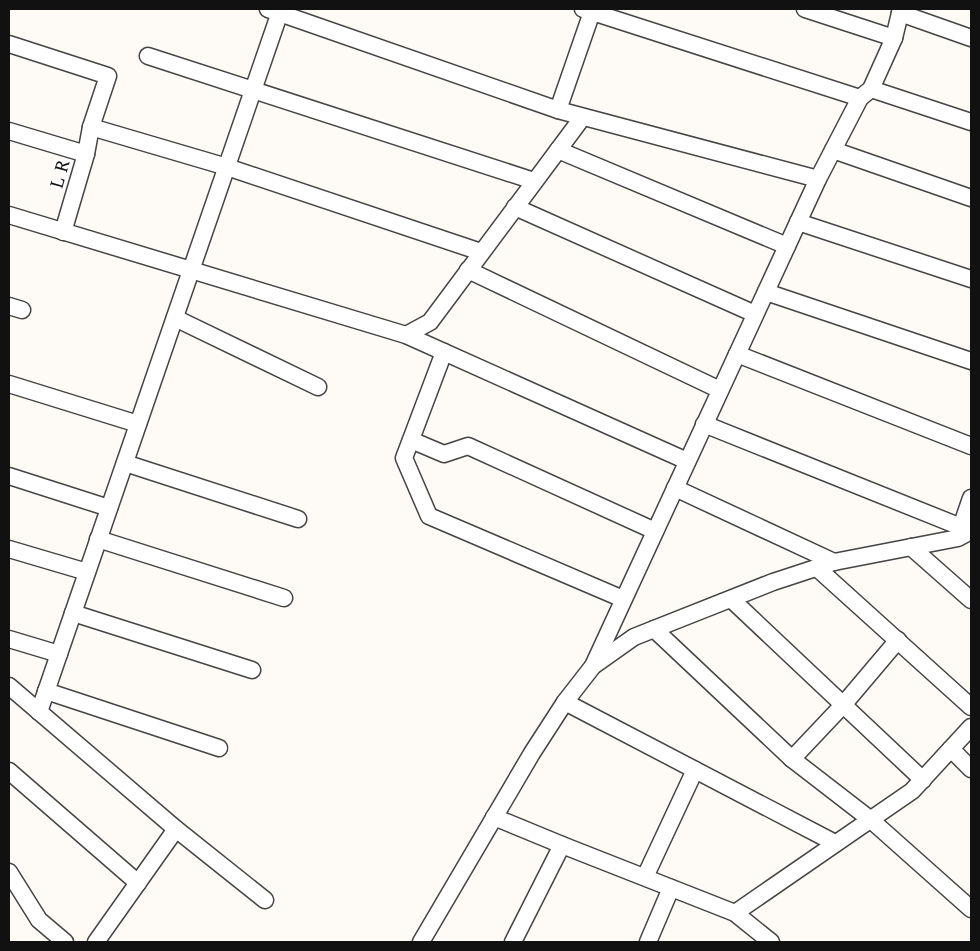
<svg xmlns="http://www.w3.org/2000/svg" width="980" height="951" font-family="Spectral,serif">
<style>
.lines{fill:none;stroke-linecap:round;stroke-linejoin:round}
.minor-casing{stroke:#444;stroke-width:19}
.minor{stroke:#fff;stroke-width:16}
.labels{text-anchor:middle;stroke-width:5;stroke-linejoin:round;paint-order:stroke}
.street-label{font-size:19px;fill:#111;stroke:#fff}
</style>
<rect width="100%" height="100%" fill="#fefbf6"/>
<g class="lines">
<defs>
<g id="minor">
<polyline points="268,9 558,110 818,179"/>
<polyline points="583,9 860,98"/>
<polyline points="805,9 894,38"/>
<polyline points="900,13 971,38"/>
<polyline points="9,44 108,76 91,127 227,167 481,252"/>
<polyline points="148,56 534,181"/>
<polyline points="871,89 971,122"/>
<polyline points="558,110 593,9"/>
<polyline points="9,131 86,154"/>
<polyline points="558,150 787,246"/>
<polyline points="833,150 971,198"/>
<polyline points="515,207 755,314"/>
<polyline points="9,215 406,335 687,461"/>
<polyline points="798,222 971,279"/>
<polyline points="63,232 86,154 91,127"/>
<polyline points="468,270 720,390"/>
<polyline points="766,292 971,361"/>
<polyline points="9,306 22,310"/>
<polyline points="175,318 318,387"/>
<polyline points="406,335 430,322 582,118"/>
<polyline points="444,352 404,458 429,516 623,599"/>
<polyline points="737,354 971,446"/>
<polyline points="9,384 138,424"/>
<polyline points="704,424 961,527"/>
<polyline points="411,440 444,454 468,446 655,531"/>
<polyline points="125,463 298,519"/>
<polyline points="9,476 109,508"/>
<polyline points="675,488 834,562"/>
<polyline points="958,536 971,498"/>
<polyline points="98,539 284,598"/>
<polyline points="911,547 971,600"/>
<polyline points="9,549 87,572"/>
<polyline points="817,568 971,707"/>
<polyline points="731,599 923,780"/>
<polyline points="73,613 252,670"/>
<polyline points="654,629 792,759 871,820 971,909"/>
<polyline points="9,639 59,654"/>
<polyline points="593,666 818,179 860,98 871,89 894,38 901,9"/>
<polyline points="9,686 176,829 265,900"/>
<polyline points="46,691 219,748"/>
<polyline points="565,702 835,843"/>
<polyline points="39,712 281,9"/>
<polyline points="951,749 971,769"/>
<polyline points="792,759 843,705 898,640"/>
<polyline points="9,771 138,883"/>
<polyline points="494,817 562,845 513,942"/>
<polyline points="562,845 735,913 771,942"/>
<polyline points="9,872 39,920 65,942"/>
<polyline points="645,877 695,770"/>
<polyline points="735,913 912,791 971,727"/>
<polyline points="96,942 176,829"/>
<polyline points="421,942 532,753 565,702 593,666 634,637 773,582 834,562 958,538 971,531"/>
<polyline points="648,942 671,888"/>
</g>
</defs>
<use href="#minor" class="minor-casing"/>
<use href="#minor" class="minor"/>
</g>
<g class="labels">
<g class="street-label">
<text transform="translate(59 174) rotate(-74)" y="7">L R</text>
</g>
</g>
<rect width="980" height="951" fill="none" stroke="#111111" stroke-width="20"/>
</svg>
